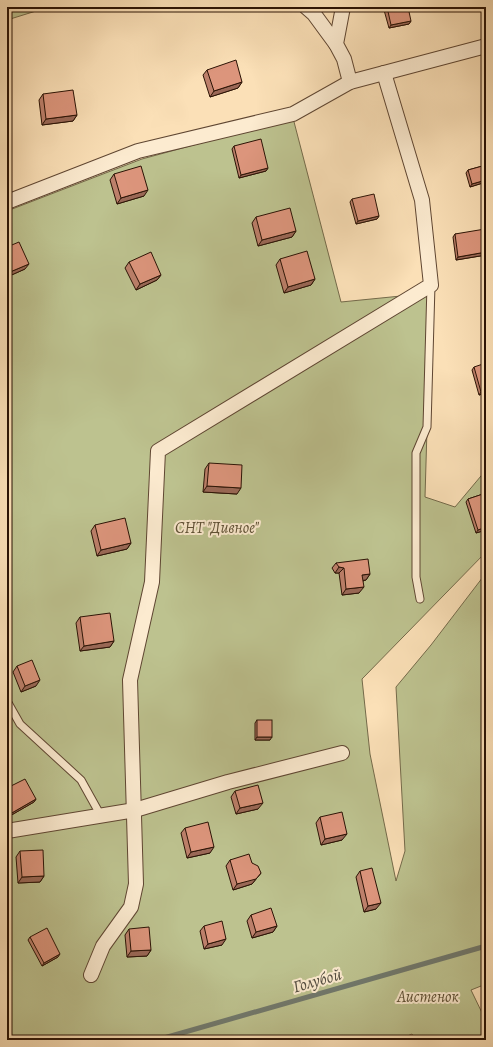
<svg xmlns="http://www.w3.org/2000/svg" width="493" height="1047" font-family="Alegreya,serif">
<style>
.green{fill:#bdc28f;stroke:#746a4a}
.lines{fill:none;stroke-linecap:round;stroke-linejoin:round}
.stream{stroke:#71796d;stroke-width:5}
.lane-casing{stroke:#5f4632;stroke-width:9}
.street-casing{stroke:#5f4632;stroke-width:16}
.lane{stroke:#fcebd0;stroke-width:7}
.street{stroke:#fcebd0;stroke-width:14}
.wall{fill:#bd806b;stroke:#2b1305}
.shaded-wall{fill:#9a6857;stroke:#2b1305}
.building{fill:#dc957c;stroke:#2b1305}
.labels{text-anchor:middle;stroke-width:4;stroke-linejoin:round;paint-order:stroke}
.park-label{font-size:16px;font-style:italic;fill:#5e5035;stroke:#fcebd0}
.water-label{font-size:17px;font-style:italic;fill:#544e42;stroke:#fcebd0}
</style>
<rect width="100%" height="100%" fill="#fbe0b7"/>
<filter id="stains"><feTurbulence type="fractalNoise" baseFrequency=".005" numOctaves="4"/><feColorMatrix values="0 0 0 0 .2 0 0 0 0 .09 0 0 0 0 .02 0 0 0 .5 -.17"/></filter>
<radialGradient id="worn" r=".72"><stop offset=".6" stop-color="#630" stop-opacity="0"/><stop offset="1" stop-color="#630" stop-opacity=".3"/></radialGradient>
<g class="green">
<polygon points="7,7 49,7 7,20"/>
<polygon points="293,118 341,302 431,293 425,497 455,507 486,470 486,552 362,679 370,754 396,881 405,851 396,687 431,645 486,573 486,984 471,990 486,1021 486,1040 416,1040 412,1034 398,1040 7,1040 7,211 142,159"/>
</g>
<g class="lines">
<polyline class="stream" points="157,1040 486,946"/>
<defs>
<g id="lane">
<polyline points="420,599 416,577 416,453 427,427 431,285"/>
<polyline points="7,701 20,724 81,780 101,816"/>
</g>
<g id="street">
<polyline points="306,7 314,14 336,44"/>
<polyline points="343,7 336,44 344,59 350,82"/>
<polyline points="7,202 138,151 293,114 350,82 486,46"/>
<polyline points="7,831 135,810 228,782 342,753"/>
<polyline points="91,975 103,946 131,907 136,884 130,680 152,582 158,451 431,285 422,200 384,73"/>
</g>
</defs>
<use href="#lane" class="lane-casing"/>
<use href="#street" class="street-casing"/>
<use href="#lane" class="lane"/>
<use href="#street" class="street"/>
</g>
<g class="wall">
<polygon points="387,7 411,21 409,24 389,28 384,10"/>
<polygon points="442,7 459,7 443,11"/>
<polygon points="207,70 242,82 238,88 210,97 203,75"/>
<polygon points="43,94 77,115 73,121 42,125 39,100"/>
<polygon points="234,146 268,168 266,171 239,178 232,149"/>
<polygon points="486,165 486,182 470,187 466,173 468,170"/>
<polygon points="114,174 144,196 117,204 110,180"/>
<polygon points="352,199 379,216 377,219 356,224 350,202"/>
<polygon points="256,217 296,231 292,237 258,246 252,223"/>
<polygon points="455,234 486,236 486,255 456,260 453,237"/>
<polygon points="7,247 25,269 7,277"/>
<polygon points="280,259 315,279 311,285 284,293 276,265"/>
<polygon points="129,262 161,275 157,280 136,290 125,268"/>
<polygon points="474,367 486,393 479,395 472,370"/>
<polygon points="209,463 237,494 203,492 205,469"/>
<polygon points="486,493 486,530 476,533 466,502 468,499"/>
<polygon points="95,525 131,543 127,549 97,556 91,531"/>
<polygon points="336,563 370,574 366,580 363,581 359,593 342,595 339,573 335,573 332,568"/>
<polygon points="80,617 114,641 110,647 80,651 76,623"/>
<polygon points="17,666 36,686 21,692 13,672"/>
<polygon points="257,720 270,740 255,740 255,723"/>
<polygon points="7,788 36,799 34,802 8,817 7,816"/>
<polygon points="235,791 258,809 236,814 231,797"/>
<polygon points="320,817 342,840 321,845 316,823"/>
<polygon points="185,828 210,853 187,858 181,833"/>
<polygon points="20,851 44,876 40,882 18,883 16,857"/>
<polygon points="230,860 252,863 261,873 252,884 233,890 226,866"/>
<polygon points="360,871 376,909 364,912 356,877"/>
<polygon points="251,915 277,926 273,932 252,938 247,921"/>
<polygon points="204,926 222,945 204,949 200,931"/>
<polygon points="129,929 151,950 147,956 127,957 125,935"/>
<polygon points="30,937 58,957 42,966 28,940"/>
</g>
<g class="shaded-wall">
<polygon points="446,7 459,7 443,11"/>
<polygon points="411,21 409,24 389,28 391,25"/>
<polygon points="242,82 238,88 210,97 214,91"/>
<polygon points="77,115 73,121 42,125 46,119"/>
<polygon points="268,168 266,171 239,178 241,175"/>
<polygon points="486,180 486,182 470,187 472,184"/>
<polygon points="148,190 144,196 117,204 121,198"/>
<polygon points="379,216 377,219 356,224 358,221"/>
<polygon points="296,231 292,237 258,246 262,240"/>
<polygon points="486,252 486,255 456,260 458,257"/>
<polygon points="29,264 25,269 7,277 7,276 10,272"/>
<polygon points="161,275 157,280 136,290 140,284"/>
<polygon points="315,279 311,285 284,293 288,287"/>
<polygon points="486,390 486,393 479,395 481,392"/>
<polygon points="207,486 241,488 237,494 203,492"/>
<polygon points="486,527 486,530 476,533 478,530"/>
<polygon points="131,543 127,549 97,556 101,550"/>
<polygon points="339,567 344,568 339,573 335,573"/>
<polygon points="370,574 366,580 358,581 362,575"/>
<polygon points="364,587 359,593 342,595 346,589"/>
<polygon points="114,641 110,647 80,651 84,646"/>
<polygon points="40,680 36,686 21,692 25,686"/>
<polygon points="257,737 272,737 270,740 255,740"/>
<polygon points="36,799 34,802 8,817 10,814"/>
<polygon points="263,803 258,809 236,814 240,808"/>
<polygon points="347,834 342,840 321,845 325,839"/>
<polygon points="214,847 210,853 187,858 191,852"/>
<polygon points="261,873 252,884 233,890 237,884"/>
<polygon points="44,876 40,882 18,883 22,877"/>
<polygon points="381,903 376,909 364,912 368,906"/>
<polygon points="277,926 273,932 252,938 256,932"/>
<polygon points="226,939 222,945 204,949 208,944"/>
<polygon points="151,950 147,956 127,957 131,951"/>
<polygon points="60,954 58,957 42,966 44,963"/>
</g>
<g class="building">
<polygon points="387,7 408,7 411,21 391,25"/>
<polygon points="236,60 242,82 214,91 207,70"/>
<polygon points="73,90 77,115 46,119 43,94"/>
<polygon points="261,139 268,168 241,175 234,146"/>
<polygon points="486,165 486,180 472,184 468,170"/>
<polygon points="141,166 148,190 121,198 114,174"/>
<polygon points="374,194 379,216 358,221 352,199"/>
<polygon points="290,208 296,231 262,240 256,217"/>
<polygon points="485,229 486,236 486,252 458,257 455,234"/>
<polygon points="19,242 29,264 10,272 7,265 7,247"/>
<polygon points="307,251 315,279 288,287 280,259"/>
<polygon points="151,252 161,275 140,284 129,262"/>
<polygon points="486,363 486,390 481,392 474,367"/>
<polygon points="209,463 242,465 241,488 207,486"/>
<polygon points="486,493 486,527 478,530 468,499"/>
<polygon points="125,518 131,543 101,550 95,525"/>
<polygon points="368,559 370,574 362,575 364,587 346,589 344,568 339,567 336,563"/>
<polygon points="110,613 114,641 84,646 80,617"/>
<polygon points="32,660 40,680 25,686 17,666"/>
<rect x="257" y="720" width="15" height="17"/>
<polygon points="25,779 36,799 10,814 7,809 7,788"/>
<polygon points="258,785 263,803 240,808 235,791"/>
<polygon points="342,812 347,834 325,839 320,817"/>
<polygon points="208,822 214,847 191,852 185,828"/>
<polygon points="43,850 44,876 22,877 20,851"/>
<polygon points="249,854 252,863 258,866 261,873 256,879 237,884 230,860"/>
<polygon points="372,868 381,903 368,906 360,871"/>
<polygon points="271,908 277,926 256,932 251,915"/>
<polygon points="222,921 226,939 208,944 204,926"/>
<polygon points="149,927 151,950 131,951 129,929"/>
<polygon points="47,928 60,954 44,963 30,937"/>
</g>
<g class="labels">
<g class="park-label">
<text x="217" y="533">СНТ "Дивное"</text>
<text x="428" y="1002">Аистенок</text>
</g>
<g class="water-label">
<text transform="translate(317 980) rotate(-16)" y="6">Голубой</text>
</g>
</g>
<rect width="493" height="1047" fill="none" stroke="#fbe0b7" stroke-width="24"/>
<rect x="8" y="8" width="477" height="1031" fill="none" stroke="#2b1305" stroke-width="2"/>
<rect x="12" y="12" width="469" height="1023" fill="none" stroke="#2b1305"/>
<rect width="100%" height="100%" filter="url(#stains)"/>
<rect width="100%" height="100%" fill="url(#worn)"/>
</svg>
